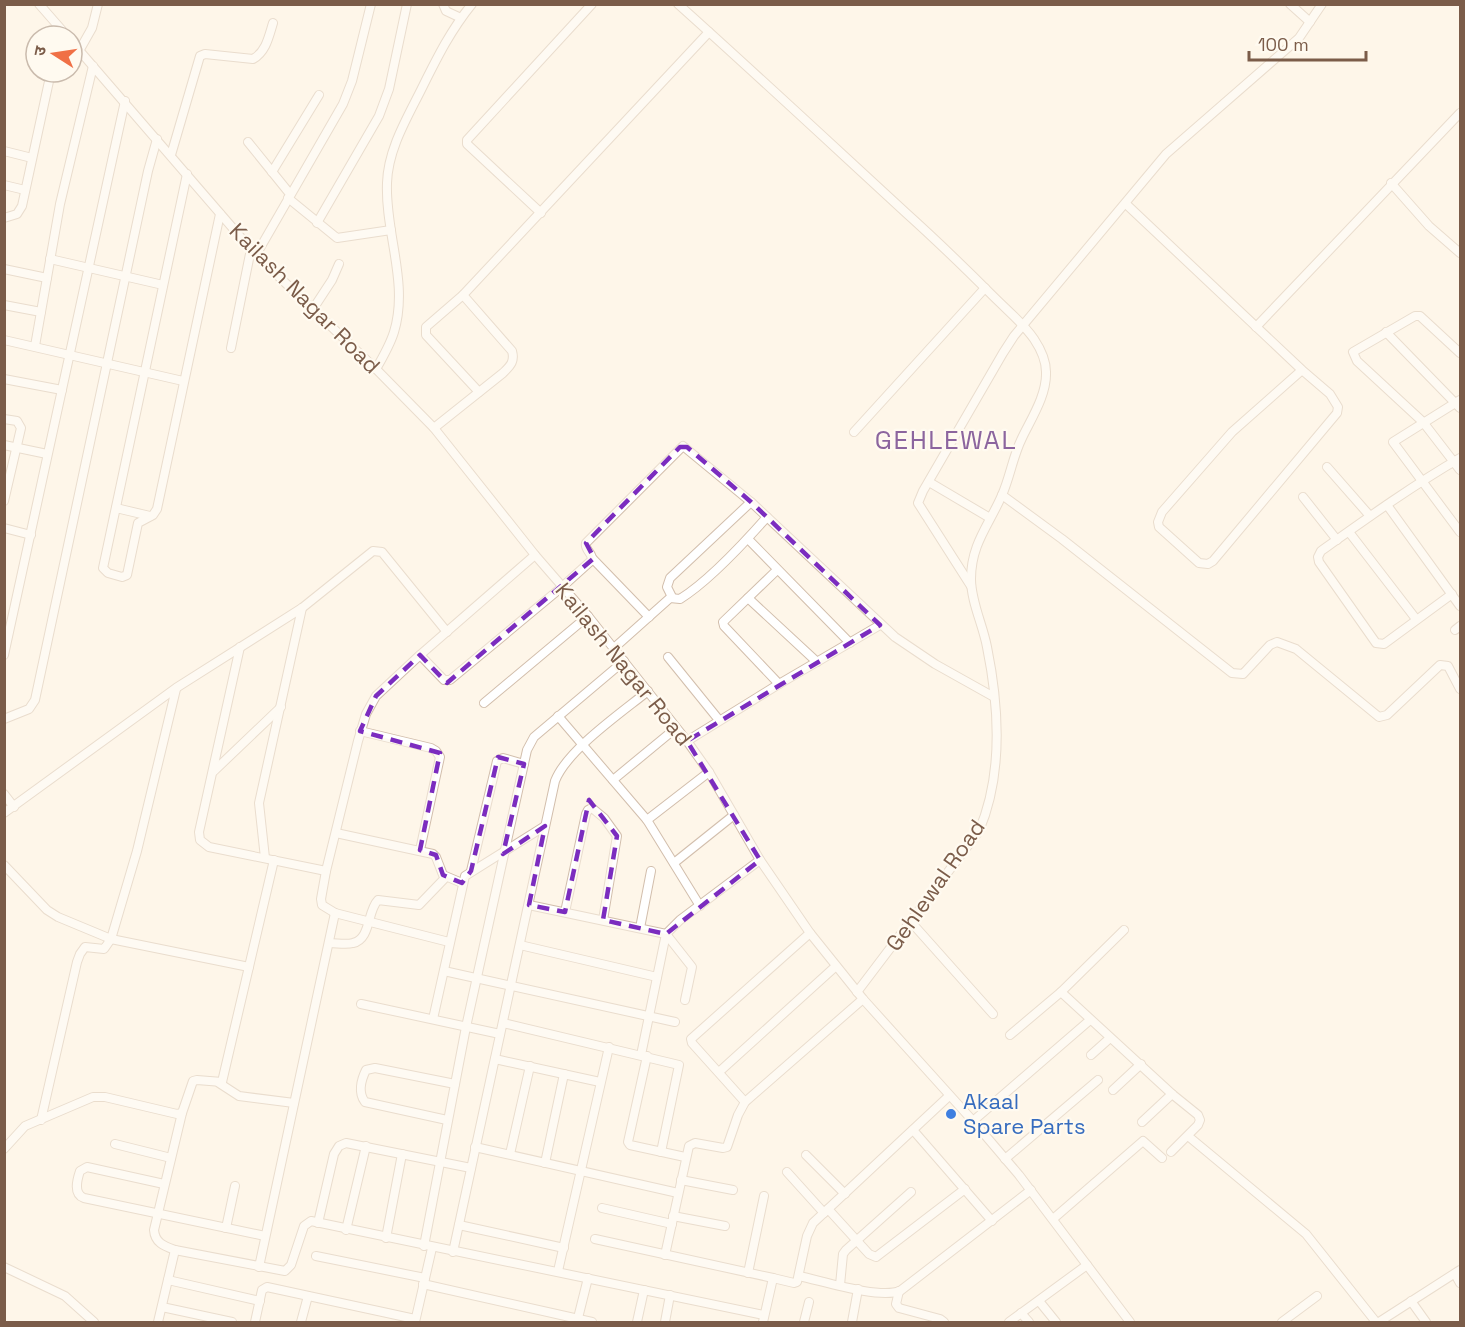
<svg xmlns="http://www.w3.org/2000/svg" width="1465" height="1327" font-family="'Space Grotesk','Noto Sans Devanagari',sans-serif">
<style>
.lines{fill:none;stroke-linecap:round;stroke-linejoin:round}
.minor-casing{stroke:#d2beac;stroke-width:10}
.minor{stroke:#fff;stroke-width:8}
.marked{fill:none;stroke:#7b2cbf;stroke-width:4.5;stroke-dasharray:12 8;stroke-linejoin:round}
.shop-dot{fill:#3f7fe0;stroke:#fffaf0;stroke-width:2}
.labels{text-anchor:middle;stroke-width:4.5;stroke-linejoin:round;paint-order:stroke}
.street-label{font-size:22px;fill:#7b5c49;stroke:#fffaf0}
.shop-label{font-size:22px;fill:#366cbe;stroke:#fffaf0;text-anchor:start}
.quarter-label{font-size:26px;letter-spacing:1.5px;fill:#8c659e;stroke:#fffaf0}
</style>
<rect width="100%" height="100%" fill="#fef6e9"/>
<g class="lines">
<defs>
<g id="minor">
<polyline points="39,4 67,36"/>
<polyline points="443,4 446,11 461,18"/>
<path d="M678 4C755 73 830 143 905 212 935 239 964 267 993 296 1007 310 1023 323 1034 339 1040 348 1046 361 1046 372 1047 395 1031 419 1022 438 1013 456 1010 477 1002 495 989 525 971 544 971 579 971 602 983 625 987 647 999 706 1003 775 979 831L857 992"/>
<polyline points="1290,4 1310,22"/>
<polyline points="72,42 256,255 376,369 434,428 535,555 588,616 687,741 709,772 760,860 810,933 863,999 973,1121 1019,1175 1130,1322"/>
<polyline points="79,51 92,28 98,4"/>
<polyline points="248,142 290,194"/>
<polyline points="4,151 32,158"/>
<path d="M171 155 200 56 205 54 253 59C266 52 269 36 273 23"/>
<polyline points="272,172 319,95"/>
<polyline points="187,174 103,568 108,573 122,577 127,575 138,523 153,515 157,509 220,214"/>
<polyline points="1391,183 1429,226 1460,253"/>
<polyline points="4,185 25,190"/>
<polyline points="288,198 337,238 391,230"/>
<polyline points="1126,204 1302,370 1232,432 1162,512 1158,522 1159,527 1199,563 1208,564 1213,561 1337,413 1338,407 1330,394 1302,370"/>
<polyline points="541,213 467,144 467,140 592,4"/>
<polyline points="4,218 17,214 22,206 51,72"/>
<polyline points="317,223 379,116 389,89 407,4"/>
<polyline points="256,255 343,104 352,81 371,4"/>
<polyline points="50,259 163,285"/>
<polyline points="4,269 47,278"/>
<polyline points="4,305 41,312"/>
<polyline points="313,309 332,280 339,264"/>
<polyline points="1256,327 1460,113"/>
<polyline points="1386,332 1460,408"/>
<polyline points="4,340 183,381"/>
<polyline points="35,346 60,204 93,66"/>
<polyline points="231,348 251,249"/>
<polyline points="1460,353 1420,316 1415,316 1353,352 1357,361 1423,422 1460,470"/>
<path d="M376 369C383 357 390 345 394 332 409 283 385 233 387 183 388 150 406 120 421 90 436 60 450 31 472 4"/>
<polyline points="4,379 62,390"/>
<polyline points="479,392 426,335 426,327 463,295 709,32"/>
<polyline points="1460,400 1393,442 1460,532"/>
<polyline points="4,419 17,421 21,428 4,501"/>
<path d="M434 428 503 373C510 366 515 362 512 351L463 295"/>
<polyline points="854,432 985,288"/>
<polyline points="4,445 47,454"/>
<polyline points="1327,467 1370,516"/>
<polyline points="929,482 990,518"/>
<polyline points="1002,495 1062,539 1232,673 1243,674 1270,645 1277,642 1296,649 1379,717 1387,715 1440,665 1448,666 1460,689"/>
<polyline points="1303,497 1337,540"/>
<polyline points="1387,505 1460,606"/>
<polyline points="116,508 150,516"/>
<polyline points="4,528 31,535"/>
<polyline points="1349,532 1416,619"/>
<polyline points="748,539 850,643"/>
<polyline points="592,558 649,617"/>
<polyline points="777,570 723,622 724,626 779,684"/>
<polyline points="971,586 918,503 923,491 1003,353 1014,336 1166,154 1299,38 1322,4"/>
<path d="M1452 594 1384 644 1376 643 1319 562 1318 557 1321 551C1366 519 1412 486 1460 458"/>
<polyline points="672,597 667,587 670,578 751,502"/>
<polyline points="748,598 817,662"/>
<polyline points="1455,630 1460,626"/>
<polyline points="240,647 199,832 200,840 209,847 326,871"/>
<path d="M614 648 670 598 680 599C709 581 744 543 767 517"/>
<polyline points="4,655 125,101"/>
<path d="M420 655 444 680H450L562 587 592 560C593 553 584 550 586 543L683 446 751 502 895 637 935 664 994 697"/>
<polyline points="668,657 719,720"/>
<polyline points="484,703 588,616"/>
<polyline points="558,716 647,820 700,906"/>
<polyline points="4,719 29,709 35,700 148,171 157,139"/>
<polyline points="360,731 431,748 436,751 440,757 420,850"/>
<polyline points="687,741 779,684 880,625"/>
<polyline points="214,771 281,707"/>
<polyline points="613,780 676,728"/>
<polyline points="4,794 14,807"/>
<polyline points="4,813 176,688 302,608 373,551 382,552 447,632"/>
<polyline points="647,820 709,772"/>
<polyline points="336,833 433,854 436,857 443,875 462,883"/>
<polyline points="265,858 259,803 302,608"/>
<polyline points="674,863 734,815"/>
<polyline points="4,865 47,910 58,917 111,939 249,967"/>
<polyline points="471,871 497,761 503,758 524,764"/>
<polyline points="529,905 666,934 692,967 685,1000"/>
<polyline points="565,912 586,814 588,810 592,808 604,818 617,836 603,920"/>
<polyline points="911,922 993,1014"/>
<polyline points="640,928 651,871"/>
<polyline points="449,942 335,913 322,905 321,899 326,871 358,741 366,714 376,696 420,655 535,555"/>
<path d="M329 943C337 943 346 945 353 943 371 939 367 911 378 900L419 905 446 877"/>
<polyline points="520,945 657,977"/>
<polyline points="444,971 675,1022"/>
<polyline points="1061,992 1172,1094 1198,1115 1200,1120 1198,1125 1171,1152"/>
<polyline points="361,1004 500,1034"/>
<polyline points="433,1019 465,876 545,826"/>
<polyline points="503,1023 679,1065 661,1152"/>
<polyline points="1010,1035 1061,992 1124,930"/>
<polyline points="641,1055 666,934 680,920 760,860"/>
<polyline points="1091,1055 1110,1038"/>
<polyline points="647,1056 628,1142 630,1145 685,1157"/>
<polyline points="495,1059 600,1082"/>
<polyline points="719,1072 836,966"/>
<polyline points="219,1083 239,1096 294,1103"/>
<polyline points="1113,1090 1141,1064"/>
<polyline points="745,1102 692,1043 691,1039 810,933"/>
<path d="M182 1113 154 1230C155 1243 164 1246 175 1250L285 1271 291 1265 304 1226 311 1221 764 1315"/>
<polyline points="41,1120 77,962 80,954 85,947 104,949 111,939 137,851 176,689"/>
<path d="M447 1120 365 1102C358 1093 361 1080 366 1070L375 1068 455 1084"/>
<polyline points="973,1121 1090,1020"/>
<polyline points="1142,1122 1172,1094"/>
<polyline points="913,1130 992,1221"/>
<polyline points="1188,1136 1306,1234 1376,1322"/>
<polyline points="115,1144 171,1158"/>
<polyline points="475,1147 678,1193"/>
<polyline points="4,1149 25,1126 93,1097 105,1097 177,1114 182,1113 193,1081 197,1080 222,1082 274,860"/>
<polyline points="510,1154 530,1066"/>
<polyline points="806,1155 845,1194"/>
<polyline points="1005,1159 1098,1080"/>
<polyline points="545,1163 564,1074"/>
<polyline points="787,1172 824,1213"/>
<polyline points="681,1180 733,1190"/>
<path d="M164 1184 87 1167 80 1171C77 1180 73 1194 84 1198L265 1236"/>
<polyline points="602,1208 672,1224"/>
<polyline points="828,1209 869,1254 876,1257 965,1189"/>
<polyline points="673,1216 725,1226"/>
<polyline points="1053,1219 1143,1141 1162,1158"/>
<polyline points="318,1223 334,1154 339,1146 346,1143 471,1168"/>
<polyline points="459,1225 564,1248"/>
<polyline points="226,1228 235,1186"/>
<polyline points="346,1230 366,1146"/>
<polyline points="386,1238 402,1154"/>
<polyline points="595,1239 773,1278"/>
<polyline points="424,1246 466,1027 527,750 534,737 624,661"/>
<path d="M453 1252 555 781C567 750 621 713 648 691"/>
<polyline points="665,1255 689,1146 695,1143 723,1148 727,1147 738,1115 745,1102 863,999"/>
<polyline points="316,1256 425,1278"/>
<polyline points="4,1267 65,1296 94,1322"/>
<polyline points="259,1267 335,913"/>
<polyline points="558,1271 609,1047"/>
<polyline points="748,1273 764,1196"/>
<polyline points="1455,1274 1460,1283"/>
<path d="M799 1276C823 1281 878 1299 900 1291L1031 1190"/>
<polyline points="168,1280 260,1301"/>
<polyline points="423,1284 592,1322"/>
<polyline points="840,1285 843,1254 846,1250 911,1192"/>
<polyline points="899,1291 896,1304 899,1308 940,1319 944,1322"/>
<polyline points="1039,1301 1056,1322"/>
<polyline points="1411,1301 1426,1322"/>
<polyline points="162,1307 232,1322"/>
<polyline points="1021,1313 1029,1322"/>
<polyline points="158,1322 175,1250"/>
<polyline points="255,1322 262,1290 267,1287 415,1319"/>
<polyline points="301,1322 308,1296"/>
<polyline points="415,1322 432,1248"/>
<polyline points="577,1322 588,1278"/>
<polyline points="637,1322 644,1290"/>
<polyline points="665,1322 670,1295"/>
<polyline points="763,1322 773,1278 794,1283 797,1282 807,1236 813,1223 949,1096"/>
<polyline points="804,1322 809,1302"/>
<polyline points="852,1322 858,1289"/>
<polyline points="1009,1322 1087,1265"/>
<polyline points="1282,1322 1317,1296"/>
<polyline points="1379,1322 1460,1270"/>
</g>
</defs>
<use href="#minor" class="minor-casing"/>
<use href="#minor" class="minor"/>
</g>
<path d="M0 0H1465V1327H0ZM680 447H687L751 502 880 625 687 741 760 860 666 934 603 920 617 836 589 800 565 912 529 905 545 826 503 854 524 764 498 757 471 871 462 883 443 875 436 855 420 850 440 753 360 731 376 696 420 655 447 683 594 558 586 543Z" fill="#fef6e9" fill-opacity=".55" fill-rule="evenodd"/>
<path class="marked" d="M680 447H687L751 502 880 625 687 741 760 860 666 934 603 920 617 836 589 800 565 912 529 905 545 826 503 854 524 764 498 757 471 871 462 883 443 875 436 855 420 850 440 753 360 731 376 696 420 655 447 683 594 558 586 543Z"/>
<circle class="shop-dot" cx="951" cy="1114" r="6"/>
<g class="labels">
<g class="street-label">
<text transform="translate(305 298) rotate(45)" y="8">Kailash Nagar Road</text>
<text transform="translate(624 664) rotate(51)" y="8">Kailash Nagar Road</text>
<text transform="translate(935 885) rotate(-55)" y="8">Gehlewal Road</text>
</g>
<g class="shop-label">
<text x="963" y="1109">Akaal<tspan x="963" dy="25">Spare Parts</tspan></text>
</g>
<g class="quarter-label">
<text x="946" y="449">GEHLEWAL</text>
</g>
</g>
<rect width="1465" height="1327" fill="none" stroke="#7b5c49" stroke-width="12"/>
<g transform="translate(54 54) rotate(282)"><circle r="28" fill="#fffaf0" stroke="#cabbad" stroke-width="1.5"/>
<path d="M0-4.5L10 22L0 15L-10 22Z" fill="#f07046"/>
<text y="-9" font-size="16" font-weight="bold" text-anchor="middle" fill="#7b5c49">उ</text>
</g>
<path d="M1249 51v9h117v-9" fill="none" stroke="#7b5c49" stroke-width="3"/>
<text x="1258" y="51" font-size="18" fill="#7b5c49" stroke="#fffaf0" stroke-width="4.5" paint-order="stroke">100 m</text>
</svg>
